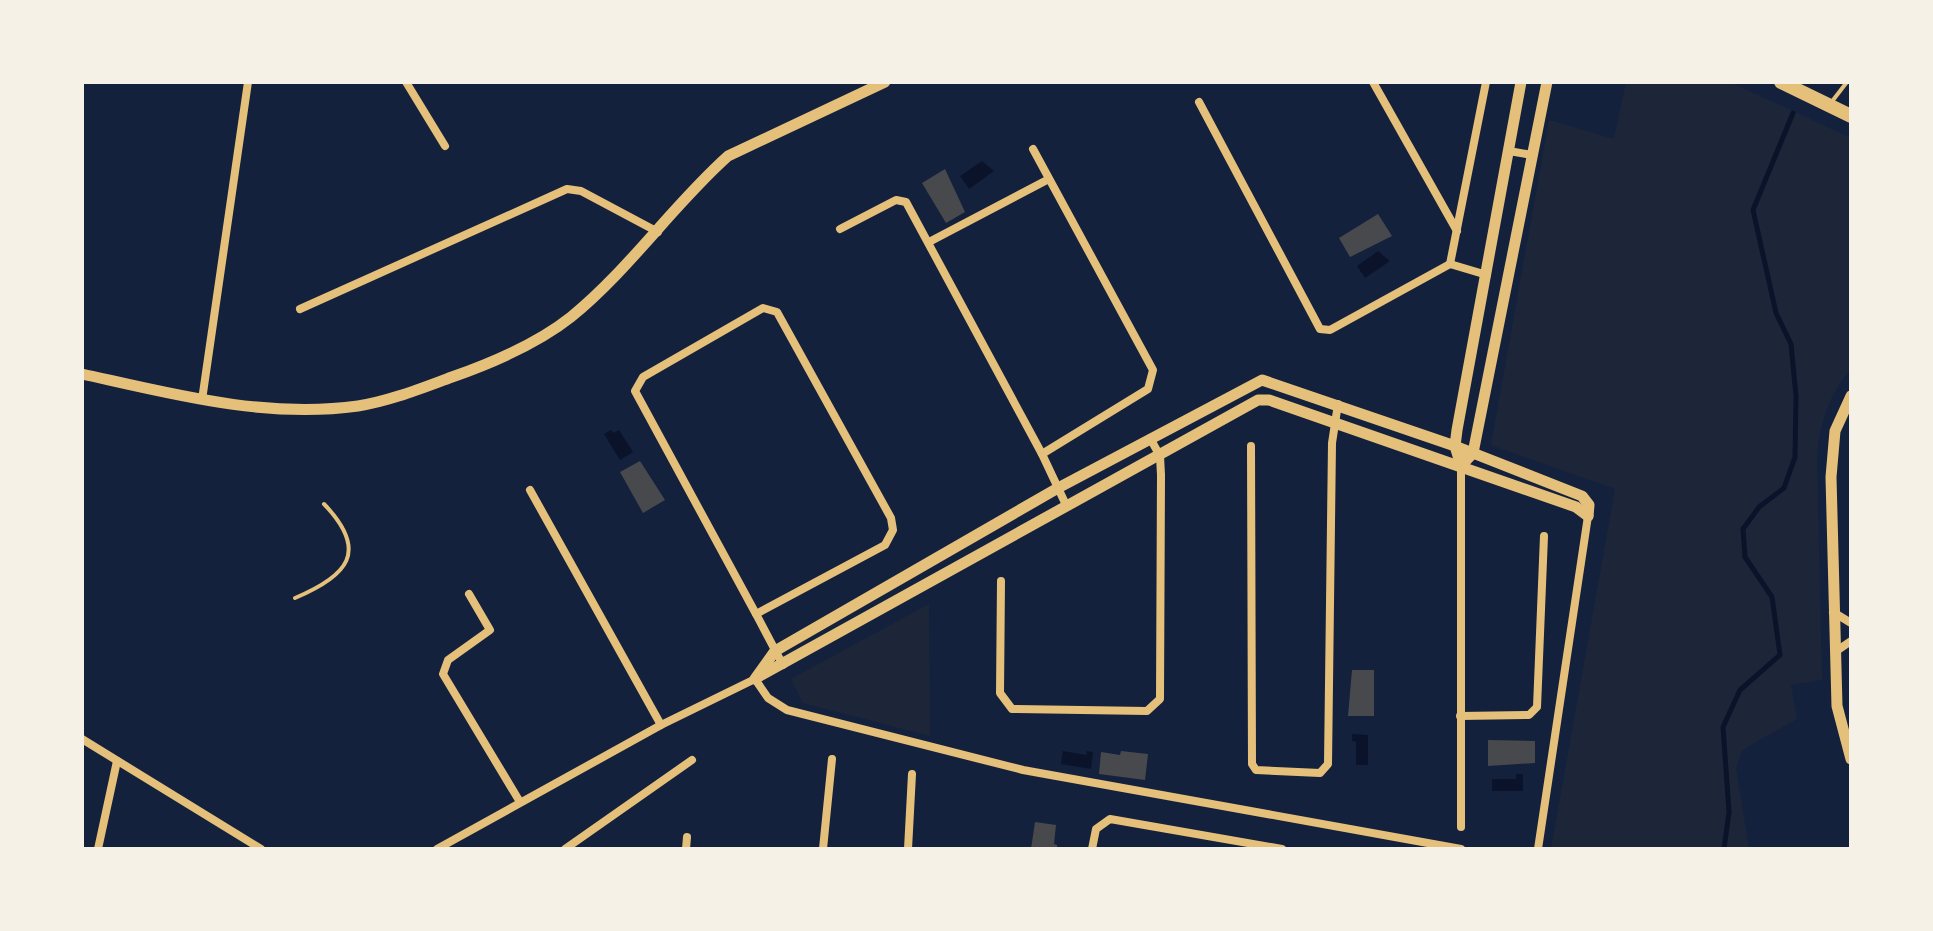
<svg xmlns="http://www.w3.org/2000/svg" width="1933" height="931" font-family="Signika,sans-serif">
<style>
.green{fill:#1d2539}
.water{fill:#0b132b}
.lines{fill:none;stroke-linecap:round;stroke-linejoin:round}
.stream{stroke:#0b132b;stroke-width:5}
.building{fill:#48494c}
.service{stroke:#e5c07b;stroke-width:4}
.minor{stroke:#e5c07b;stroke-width:8}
.tertiary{stroke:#e5c07b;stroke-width:11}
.primary{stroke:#e5c07b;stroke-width:14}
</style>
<rect width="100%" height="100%" fill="#14213d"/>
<g class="green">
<path d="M1626 82H1730L1851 138V368C1828 398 1820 421 1817 458L1822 680 1791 685 1797 719 1742 750 1736 768 1749 849H1551L1615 489 1491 445 1549 120 1614 139Z"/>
<polygon points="929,604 930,736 803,703 791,679"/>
</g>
<g class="water">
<polygon points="982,161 994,171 969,189 960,176"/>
<polygon points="1378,251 1390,261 1365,278 1357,266"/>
<polygon points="611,430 613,433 619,430 633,452 620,460 604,434"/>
<polygon points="1352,734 1368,735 1368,765 1356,765 1356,742 1352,741"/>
<polygon points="1063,751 1086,755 1087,751 1093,752 1091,769 1061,764"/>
<polygon points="1516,774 1523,774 1523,791 1492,791 1492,779 1516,779"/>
</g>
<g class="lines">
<polyline class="stream" points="1724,849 1729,812 1723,727 1740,690 1780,655 1772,597 1745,557 1743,529 1759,507 1784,488 1795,457 1796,396 1791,344 1776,313 1753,210 1793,113"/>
</g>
<g class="building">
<polygon points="945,169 965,212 946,223 922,183"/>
<polygon points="1378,214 1392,236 1350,257 1339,238"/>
<polygon points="640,461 665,500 643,513 620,472"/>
<polygon points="1352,670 1374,670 1374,716 1348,716"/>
<polygon points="1488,740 1535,741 1535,763 1488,766"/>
<polygon points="1121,751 1148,754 1145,780 1099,774 1101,752 1120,755"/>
<polygon points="1035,822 1056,825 1054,844 1057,845 1057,849 1031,849"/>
</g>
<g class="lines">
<g class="service">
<polyline points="1830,104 1847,82"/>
<path d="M295 598C347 576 370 552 324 504"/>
</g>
<g class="minor">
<polyline points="406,82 445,146"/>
<polyline points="1373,82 1457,231"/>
<polyline points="1199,102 1320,329 1330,330 1450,264 1487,275"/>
<polyline points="1033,149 1153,370 1148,389 1042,454"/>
<polyline points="1509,151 1532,155"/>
<polyline points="840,229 896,200 906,202 1042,454 1067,507"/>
<polyline points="929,242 1047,180"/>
<polyline points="1450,264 1486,82"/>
<polygon points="763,308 777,312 891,518 893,530 885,545 756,614 635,391 643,377"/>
<polyline points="300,309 567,189 581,191 658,232"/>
<polyline points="202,400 248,82"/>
<polyline points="1251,446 1252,764 1256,770 1320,773 1328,764 1332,443 1338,404"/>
<polyline points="1461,466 1461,827"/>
<polyline points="530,490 661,725"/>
<polyline points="1001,581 1000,693 1012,709 1147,711 1160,699 1161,475 1160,456 1150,438"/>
<polyline points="469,594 490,630 448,660 443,674 520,802"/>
<polyline points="1833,612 1851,623"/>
<polyline points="756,614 783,665"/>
<polyline points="1835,652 1851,641"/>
<polyline points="1460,716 1529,715 1537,707 1544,536"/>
<polyline points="82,739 261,849"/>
<polyline points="98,849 117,761"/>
<polyline points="437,849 661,725 755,679 768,698 787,710 1023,770 1461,849"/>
<polyline points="565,849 692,760"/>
<polyline points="686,849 687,837"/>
<polyline points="823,849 832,759"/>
<polyline points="908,849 912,774"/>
<polyline points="1092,849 1096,829 1110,819 1282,849"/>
<polyline points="1538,849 1588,516"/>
</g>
<g class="tertiary">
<polyline points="1521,82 1457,430 1455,446 1461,466 1473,453 1547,82"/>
<path d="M82 374C172 394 265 419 358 406 390 401 422 388 452 377 492 363 537 344 571 317 629 270 672 206 728 156L885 82"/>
<polyline points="1851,396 1835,431 1831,477 1837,706 1851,759"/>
<polyline points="758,677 1258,400 1269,400 1576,507 1588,516"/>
<polyline points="755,679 775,651 1058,488 1262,380 1455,446 1582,496 1589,505 1588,516"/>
</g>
<polyline class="primary" points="1781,82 1851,116"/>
</g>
<rect width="1933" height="931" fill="none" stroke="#f6f1e7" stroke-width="168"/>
</svg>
